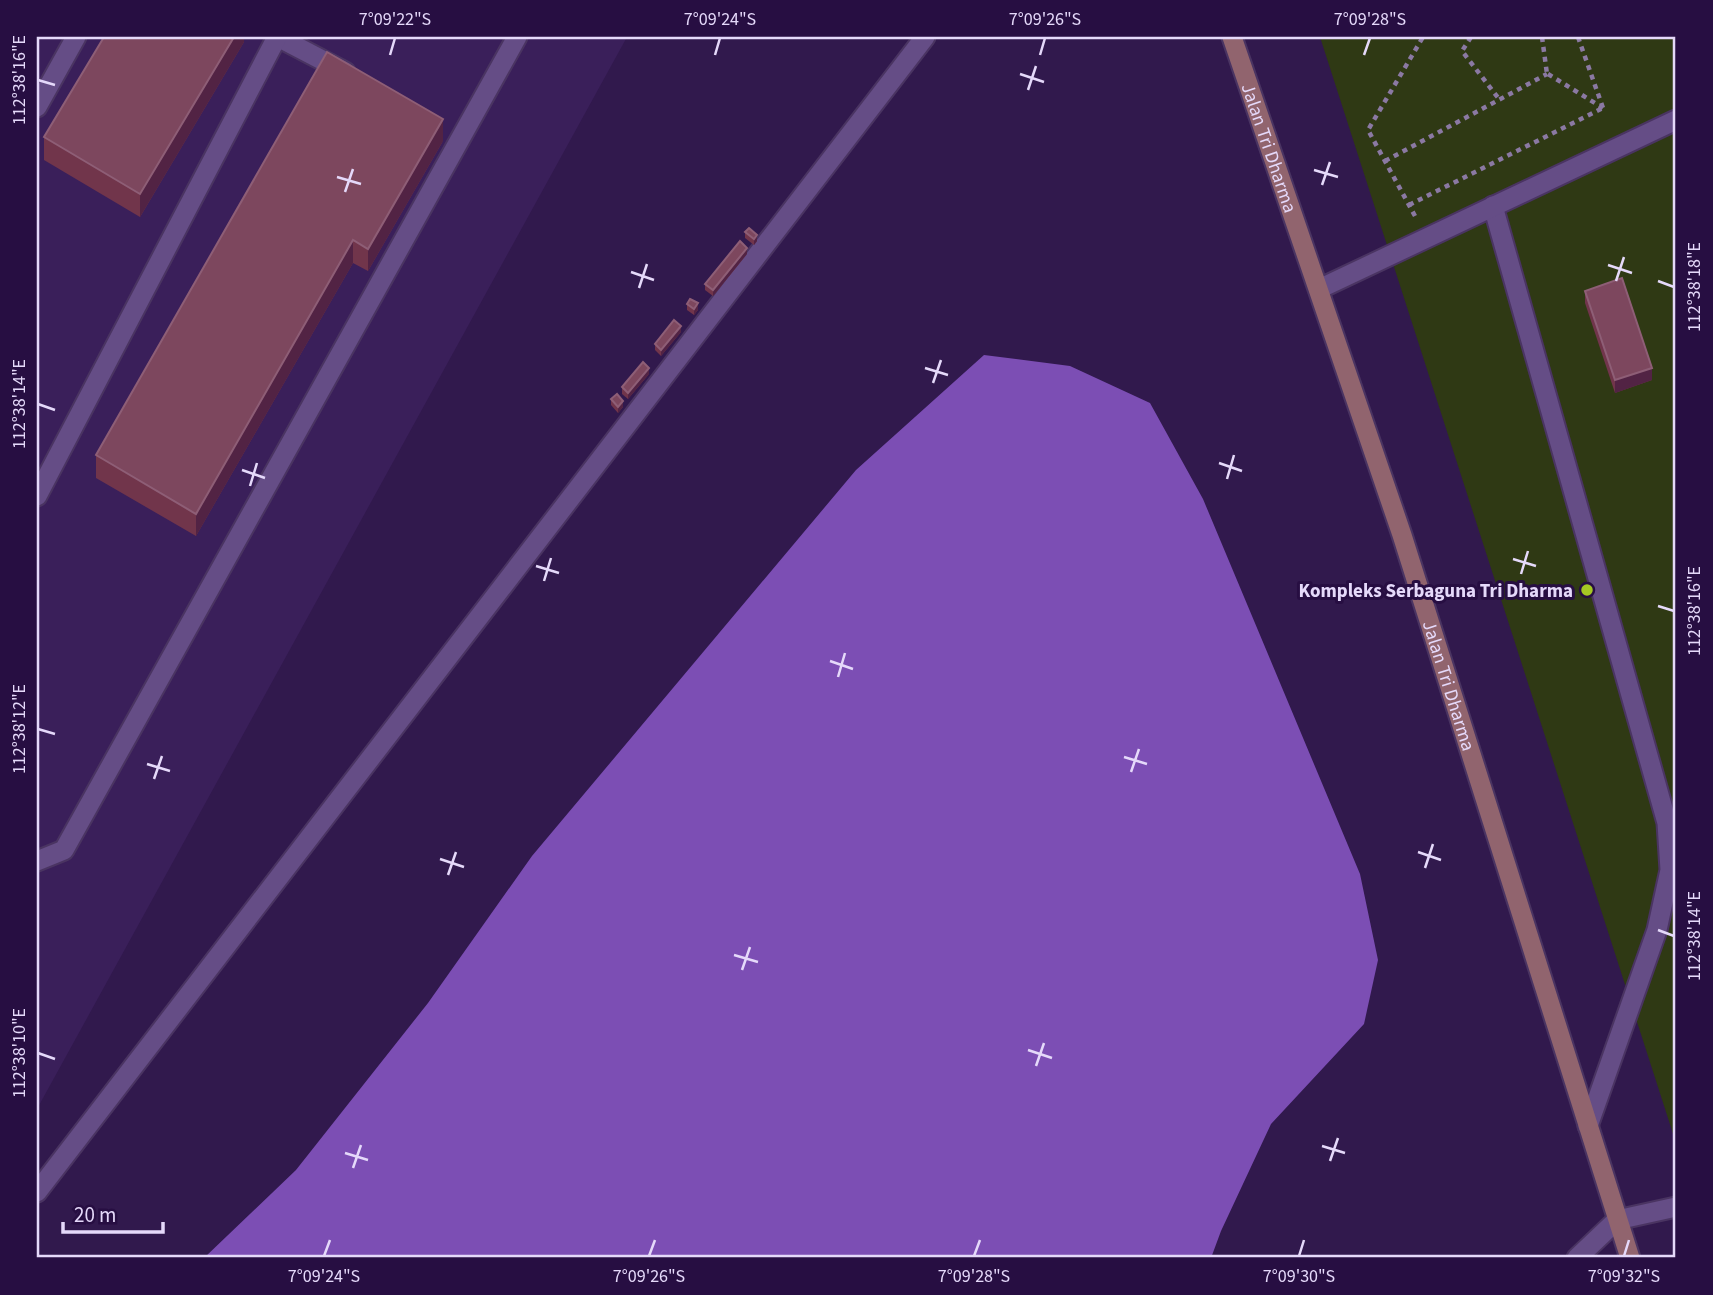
<svg xmlns="http://www.w3.org/2000/svg" width="1713" height="1295" font-family="'Source Sans 3',sans-serif">
<style>
.built{fill:#3a1f5a}
.green{fill:#2f3914}
.water{fill:#7c4eb4}
.lines{fill:none;stroke-linecap:round;stroke-linejoin:round}
.service-casing{stroke:#4a3462;stroke-width:23}
.tertiary-casing{stroke:#4a3462;stroke-width:23}
.secondary-casing{stroke:#4a3462;stroke-width:23}
.path{stroke:#8b79a3;stroke-width:4.5;stroke-dasharray:5 5;stroke-linecap:butt}
.service{stroke:#654d86;stroke-width:19}
.tertiary{stroke:#654d86;stroke-width:19}
.secondary{stroke:#91646e;stroke-width:19}
.wall{fill:#71354b}
.shaded-wall{fill:#522344}
.building{fill:#7d475e;stroke:#8e5e76;stroke-width:2}
.ticks{fill:none;stroke:#e5d9fa;stroke-width:2.5}
.poi-dot{fill:#a5c823;stroke:#270e42;stroke-width:2.5}
.labels{text-anchor:middle;stroke-width:6;stroke-linejoin:round;paint-order:stroke}
.street-label{font-size:19px;fill:#e5d9fa;stroke:#270e42}
.poi-label{font-size:19px;font-weight:bold;fill:#e5d9fa;stroke:#270e42;text-anchor:end}
.neatline{fill:none;stroke:#e5d9fa;stroke-width:2.5}
.ticks-label{font-size:18px;text-anchor:middle;fill:#e5d9fa}
</style>
<rect width="100%" height="100%" fill="#31194d"/>
<polygon class="built" points="37,37 627,37 37,1109"/>
<polygon class="green" points="1320,37 1676,37 1676,1143"/>
<polygon class="water" points="984,355 1070,366 1150,403 1203,499 1360,874 1378,960 1364,1024 1271,1124 1221,1231 1211,1258 204,1258 296,1170 428,1003 532,856 856,470"/>
<g class="lines">
<defs>
<g id="service">
<polyline points="278,37 345,72"/>
<polyline points="37,107 76,37"/>
<polyline points="1493,206 1667,823 1670,870 1657,930 1588,1126"/>
<polyline points="1319,289 1676,120"/>
<polyline points="37,496 277,37"/>
<polyline points="37,861 64,850 517,37"/>
<polyline points="37,1192 925,37"/>
</g>
<polyline id="tertiary" points="1577,1258 1617,1220 1676,1207"/>
<g id="secondary">
<path id="s1" d="M1232 37 1402 535 1630 1258"/>
</g>
</defs>
<use href="#service" class="service-casing"/>
<use href="#tertiary" class="tertiary-casing"/>
<use href="#secondary" class="secondary-casing"/>
<g class="path">
<polyline points="1471,37 1462,51 1499,99"/>
<polyline points="1542,37 1547,74"/>
<polyline points="1578,37 1603,108"/>
<polyline points="1548,74 1603,108"/>
<polyline points="1385,161 1547,74"/>
<polyline points="1409,205 1603,108"/>
<polyline points="1415,216 1368,130 1423,37"/>
</g>
<use href="#service" class="service"/>
<use href="#tertiary" class="tertiary"/>
<use href="#secondary" class="secondary"/>
</g>
<g class="wall">
<polygon points="244,37 244,42 140,217 44,160 44,137"/>
<polygon points="443,141 368,271 353,263 196,536 96,478 96,455"/>
<polygon points="745,232 757,241 754,245 745,238"/>
<polygon points="747,254 713,296 705,290 705,284"/>
<polygon points="1585,291 1652,380 1615,393 1585,303"/>
<polygon points="687,304 698,310 694,315 687,310"/>
<polygon points="681,332 661,356 655,350 655,344"/>
<polygon points="649,374 628,399 622,394 622,387"/>
<polygon points="611,399 623,407 618,413 611,405"/>
</g>
<g class="shaded-wall">
<polygon points="37,37 41,37 37,44"/>
<polygon points="234,37 244,37 244,42 140,217 140,194"/>
<polygon points="443,119 443,141 368,271 368,249"/>
<polygon points="757,235 757,241 754,245 754,239"/>
<polygon points="353,240 353,263 196,536 196,514"/>
<polygon points="747,248 747,254 713,296 713,290"/>
<polygon points="698,303 698,310 694,315 694,309"/>
<polygon points="681,326 681,332 661,356 661,350"/>
<polygon points="649,368 649,374 628,399 628,393"/>
<polygon points="1652,368 1652,380 1615,393 1615,380"/>
<polygon points="623,401 623,407 618,413 618,407"/>
</g>
<g class="building">
<polygon points="104,37 234,37 140,194 44,137"/>
<polygon points="327,52 443,119 368,249 353,240 196,514 96,455"/>
<polygon points="749,228 757,235 754,239 745,232"/>
<polygon points="740,241 747,248 713,290 705,284"/>
<polygon points="1622,278 1652,368 1615,380 1585,291"/>
<polygon points="690,299 698,303 694,309 687,304"/>
<polygon points="674,320 681,326 661,350 655,344"/>
<polygon points="643,362 649,368 628,393 622,387"/>
<polygon points="617,394 623,401 618,407 611,399"/>
</g>
<path class="ticks" d="M390 55 395 38M715 55 720 38M1040 55 1045 38M1364 55 1370 38M1020 74 1044 82M38 80 55 85M1028 90 1036 66M1314 170 1338 177M337 177 361 184M1322 185 1330 162M345 192 353 169M1608 265 1632 273M631 272 654 280M1616 281 1624 257M1658 281 1674 287M639 288 647 264M925 368 948 375M933 383 941 360M38 404 55 410M1219 463 1242 471M242 470 265 478M1227 479 1234 455M250 486 257 463M1513 559 1536 566M536 566 559 573M1521 574 1528 551M544 581 551 558M1658 606 1674 611M830 661 853 669M838 677 845 653M38 729 55 734M1124 757 1147 764M147 764 170 771M1131 772 1139 749M154 779 162 756M1418 852 1441 860M440 859 464 867M1425 868 1433 844M448 875 456 852M1658 930 1674 936M734 955 758 962M742 970 750 947M1028 1050 1052 1058M38 1053 55 1059M1036 1066 1044 1043M1322 1146 1345 1153M345 1153 368 1160M1330 1161 1338 1138M353 1168 361 1145M324 1256 330 1240M649 1256 655 1240M974 1256 980 1240M1299 1256 1304 1240M1624 1256 1629 1240"/>
<circle class="poi-dot" cx="1587" cy="590" r="7"/>
<g class="labels">
<g class="street-label">
<text dy="7" stroke="none"><textPath href="#s1" startOffset="117">Jalan Tri Dharma</textPath></text>
<text dy="7" stroke="none"><textPath href="#s1" startOffset="684">Jalan Tri Dharma</textPath></text>
</g>
<g class="poi-label">
<text x="1573" y="597">Kompleks Serbaguna Tri Dharma</text>
</g>
</g>
<rect width="1713" height="1295" fill="none" stroke="#270e42" stroke-width="77"/>
<path d="M63 1222v10h100v-10" fill="none" stroke="#e5d9fa" stroke-width="3.5"/>
<text x="74" y="1222" font-size="21" fill="#e5d9fa" stroke="#270e42" stroke-width="5" paint-order="stroke">20 m</text>
<rect x="38" y="38" width="1636" height="1218" class="neatline"/>
<g class="ticks-label">
<text x="395" y="25">7°09'22"S</text>
<text x="720" y="25">7°09'24"S</text>
<text x="1045" y="25">7°09'26"S</text>
<text x="1370" y="25">7°09'28"S</text>
<text transform="translate(19 80) rotate(-90)" y="6">112°38'16"E</text>
<text transform="translate(1694 287) rotate(-90)" y="6">112°38'18"E</text>
<text transform="translate(19 404) rotate(-90)" y="6">112°38'14"E</text>
<text transform="translate(1694 611) rotate(-90)" y="6">112°38'16"E</text>
<text transform="translate(19 729) rotate(-90)" y="6">112°38'12"E</text>
<text transform="translate(1694 936) rotate(-90)" y="6">112°38'14"E</text>
<text transform="translate(19 1053) rotate(-90)" y="6">112°38'10"E</text>
<text x="324" y="1282">7°09'24"S</text>
<text x="649" y="1282">7°09'26"S</text>
<text x="974" y="1282">7°09'28"S</text>
<text x="1299" y="1282">7°09'30"S</text>
<text x="1624" y="1282">7°09'32"S</text>
</g>
</svg>
